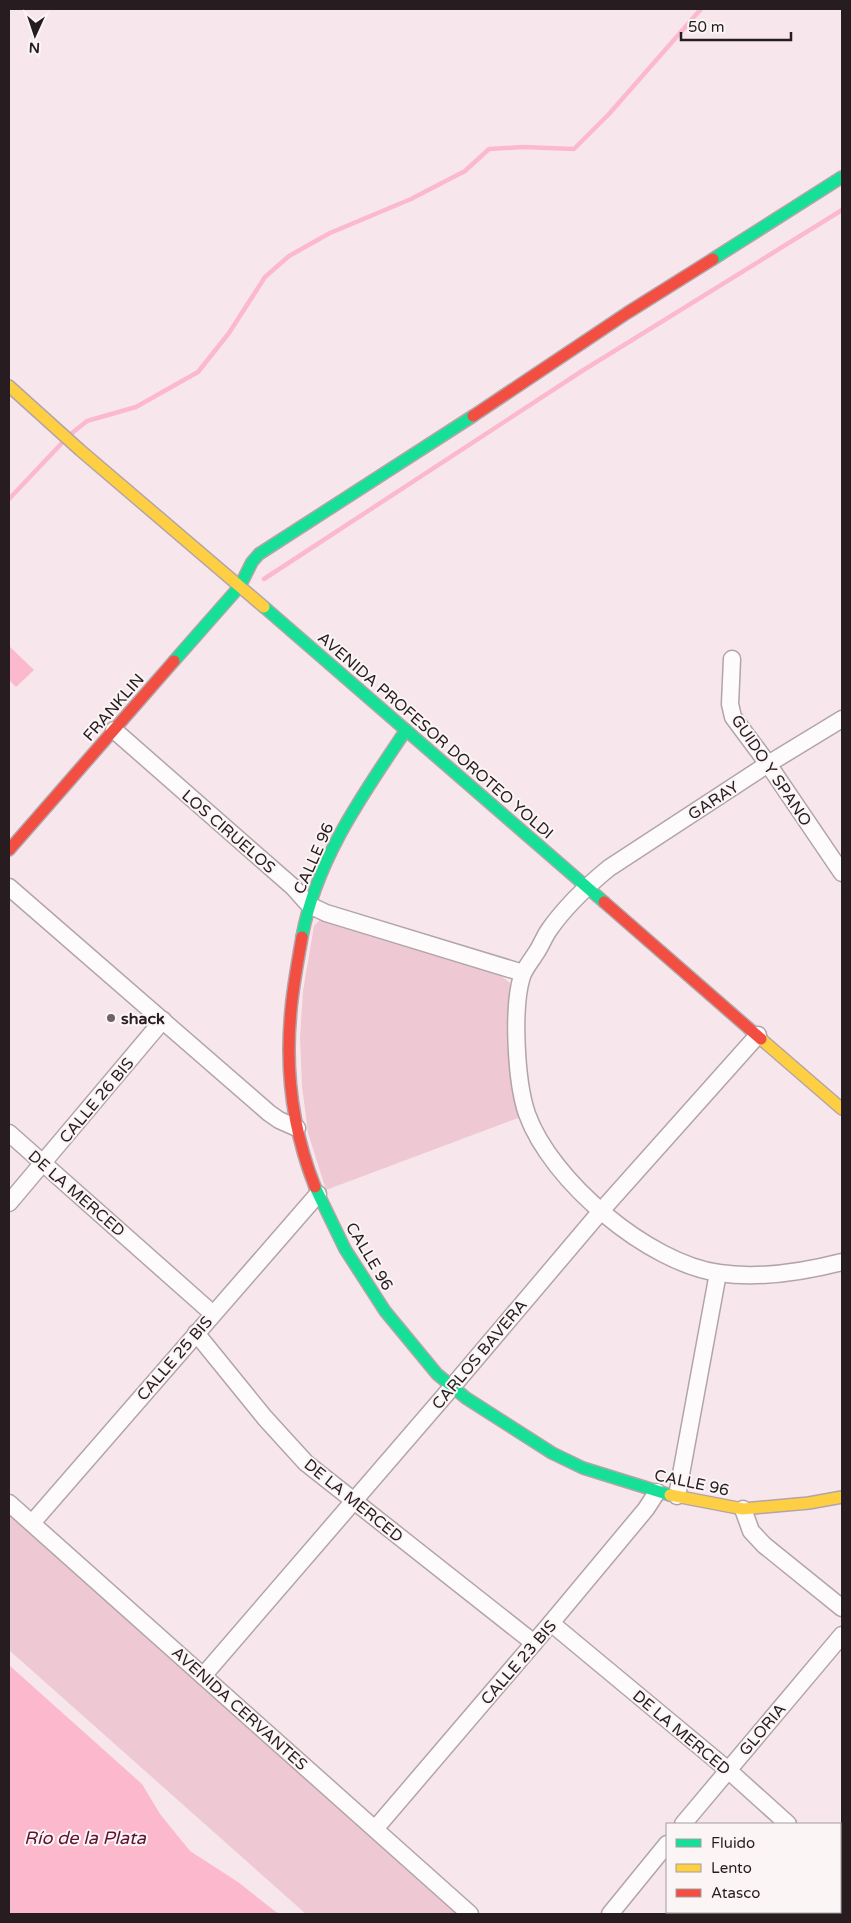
<svg xmlns="http://www.w3.org/2000/svg" width="851" height="1923" font-family="'Varela Round',sans-serif">
<style>
.green{fill:#eec8d3}
.water{fill:#fcb9cd}
.lines{fill:none;stroke-linecap:round;stroke-linejoin:round}
.stream{stroke:#fcb9cd;stroke-width:4.5}
.street-casing{stroke:#b2a5a9;stroke-width:19}
.fast-casing{stroke:#b2a5a9;stroke-width:14}
.slow-casing{stroke:#b2a5a9;stroke-width:14}
.jam-casing{stroke:#b2a5a9;stroke-width:14}
.street{stroke:#fefbfc;stroke-width:16}
.fast{stroke:#16e098;stroke-width:11}
.slow{stroke:#ffcf43;stroke-width:11}
.jam{stroke:#f24e42;stroke-width:11}
.poi-dot{fill:#706367;stroke:#fbf5f6;stroke-width:2}
.labels{text-anchor:middle;stroke-width:4;stroke-linejoin:round;paint-order:stroke}
.street-label{font-size:16px;fill:#271c1f;stroke:#fbf5f6}
.poi-label{font-size:16px;font-weight:bold;fill:#271c1f;stroke:#fbf5f6;text-anchor:start}
.water-label{font-size:18px;font-style:italic;fill:#5f1233;stroke:#fbf5f6}
</style>
<rect width="100%" height="100%" fill="#f7e7ec"/>
<g class="green">
<polygon points="329,918 500,975 510,983 512,989 521,1117 326,1190 308,1133 302,1086 300,1038 303,991 314,926 320,920"/>
<polygon points="9,1514 459,1914 306,1914 9,1650"/>
</g>
<g class="water">
<polygon points="9,646 34,670 16,687 9,680"/>
<polygon points="9,1665 142,1784 160,1814 190,1851 238,1882 276,1912 283,1914 9,1914"/>
</g>
<g class="lines">
<g class="stream">
<polyline points="72,433 87,421 136,407 198,372 229,333 265,277 289,256 330,233 411,199 465,171 489,149 523,147 574,149 609,114 701,9"/>
<polyline points="9,499 61,444"/>
<polyline points="264,579 582,371 842,210"/>
</g>
<defs>
<g id="street">
<polyline points="732,659 730,704 733,717 768,764 842,873"/>
<path d="M842 719 768 764 609 868C587 886 565 907 549 930 544 937 541 946 536 953 531 961 525 968 522 976 512 1008 516 1082 527 1114 551 1181 648 1263 719 1273 759 1279 803 1272 842 1262"/>
<polyline points="114,730 293,887 309,905 326,913 523,973"/>
<polyline points="9,887 269,1113 279,1120 297,1128"/>
<polyline points="9,1133 212,1313"/>
<polyline points="9,1203 163,1020"/>
<polyline points="196,1333 265,1418 306,1463 534,1643"/>
<polyline points="677,1496 718,1273"/>
<polyline points="9,1503 470,1914"/>
<polyline points="743,1509 751,1531 764,1545 842,1608"/>
<polyline points="32,1523 318,1194"/>
<polyline points="551,1623 728,1770 788,1824"/>
<polyline points="203,1676 452,1387 601,1211 758,1035"/>
<polyline points="683,1824 842,1635"/>
<polyline points="375,1829 551,1623 646,1509 657,1492"/>
<polyline points="840,1875 842,1879"/>
<polyline points="610,1914 667,1844"/>
</g>
<g id="fast">
<polyline points="713,259 842,177"/>
<polyline points="264,607 604,902"/>
<polyline points="174,661 240,586 252,562 259,554 473,416"/>
<path d="M302 937C316 860 363 794 406 730"/>
<polyline points="315,1187 345,1249 385,1311 437,1374 466,1398 552,1453 583,1468 670,1495"/>
</g>
<g id="slow">
<polyline points="9,386 80,450 264,607"/>
<polyline points="761,1039 842,1109"/>
<polyline points="670,1495 743,1509 809,1503 842,1497"/>
</g>
<g id="jam">
<polyline points="473,416 627,313 713,259"/>
<polyline points="9,850 174,661"/>
<polyline points="604,902 761,1039"/>
<path d="M302 937C298 961 293 986 291 1010 285 1070 293 1131 315 1187"/>
</g>
</defs>
<use href="#street" class="street-casing"/>
<use href="#fast" class="fast-casing"/>
<use href="#slow" class="slow-casing"/>
<use href="#jam" class="jam-casing"/>
<use href="#street" class="street"/>
<use href="#fast" class="fast"/>
<use href="#slow" class="slow"/>
<use href="#jam" class="jam"/>
</g>
<circle class="poi-dot" cx="111" cy="1018" r="5"/>
<g class="labels">
<g class="street-label">
<text transform="translate(113 707) rotate(-49)" y="6">FRANKLIN</text>
<text transform="translate(436 735) rotate(41)" y="6">AVENIDA PROFESOR DOROTEO YOLDI</text>
<text transform="translate(772 770) rotate(56)" y="6">GUIDO Y SPANO</text>
<text transform="translate(713 800) rotate(-33)" y="6">GARAY</text>
<text transform="translate(229 831) rotate(41)" y="6">LOS CIRUELOS</text>
<text transform="translate(313 858) rotate(-66)" y="6">CALLE 96</text>
<text transform="translate(96 1100) rotate(-50)" y="6">CALLE 26 BIS</text>
<text transform="translate(77 1193) rotate(41)" y="6">DE LA MERCED</text>
<text transform="translate(370 1256) rotate(59)" y="6">CALLE 96</text>
<text transform="translate(479 1354) rotate(-50)" y="6">CARLOS BAVERA</text>
<text transform="translate(174 1358) rotate(-49)" y="6">CALLE 25 BIS</text>
<text transform="translate(692 1482) rotate(12)" y="6">CALLE 96</text>
<text transform="translate(354 1500) rotate(39)" y="6">DE LA MERCED</text>
<text transform="translate(518 1662) rotate(-49)" y="6">CALLE 23 BIS</text>
<text transform="translate(240 1708) rotate(42)" y="6">AVENIDA CERVANTES</text>
<text transform="translate(762 1729) rotate(-50)" y="6">GLORIA</text>
<text transform="translate(682 1732) rotate(40)" y="6">DE LA MERCED</text>
</g>
<g class="poi-label">
<text x="121" y="1024">shack</text>
</g>
<g class="water-label">
<text x="85" y="1844">Río de la Plata</text>
</g>
</g>
<rect width="851" height="1923" fill="none" stroke="#271c1f" stroke-width="20"/>
<rect x="666" y="1823" width="175" height="90" fill="#fbf5f6" stroke="#a69ea0"/>
<rect x="676" y="1839" width="25" height="8" fill="#16e098" stroke="#a69ea0"/>
<text x="711" y="1848" font-size="15" fill="#271c1f">Fluido</text>
<rect x="676" y="1864" width="25" height="8" fill="#ffcf43" stroke="#a69ea0"/>
<text x="711" y="1873" font-size="15" fill="#271c1f">Lento</text>
<rect x="676" y="1889" width="25" height="8" fill="#f24e42" stroke="#a69ea0"/>
<text x="711" y="1898" font-size="15" fill="#271c1f">Atasco</text>
<g transform="translate(35 35) rotate(183)" stroke="#fbf5f6" stroke-width="4" paint-order="stroke">
<path d="M0-4L9 19L0 12L-9 19Z" fill="#271c1f"/>
<text y="-8" font-size="14" font-weight="bold" text-anchor="middle" fill="#271c1f">N</text>
</g>
<path d="M681 32v8h110v-8" fill="none" stroke="#271c1f" stroke-width="2.5"/>
<text x="688" y="32" font-size="15" fill="#271c1f" stroke="#fbf5f6" stroke-width="4" paint-order="stroke">50 m</text>
</svg>
